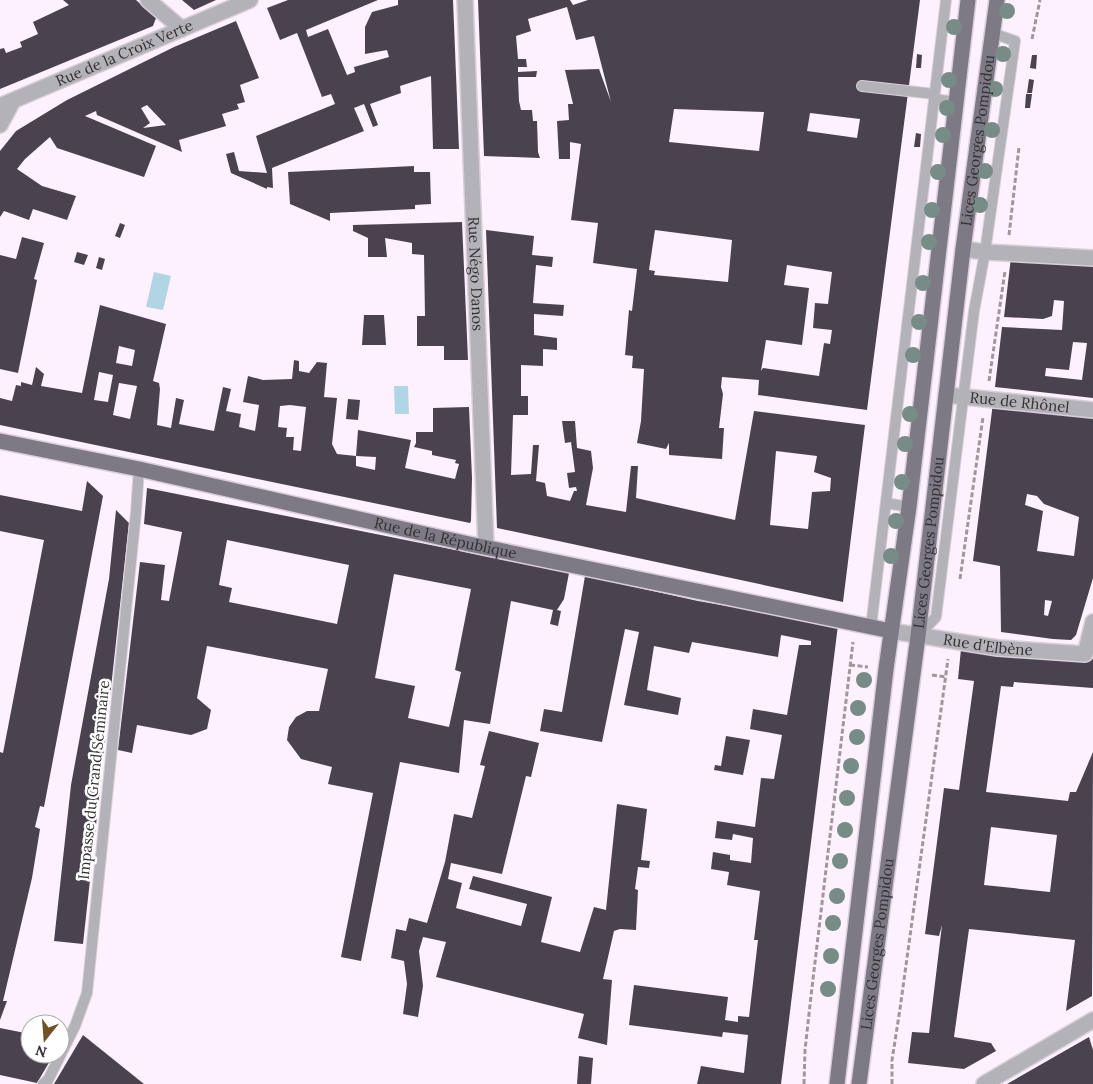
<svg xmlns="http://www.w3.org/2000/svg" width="1093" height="1084" font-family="Lora,serif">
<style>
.water{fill:#b2d5e6}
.building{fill:#4a434f;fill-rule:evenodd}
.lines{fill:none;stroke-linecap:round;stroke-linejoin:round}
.service-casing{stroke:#d9ceda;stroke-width:12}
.minor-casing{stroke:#d9ceda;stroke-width:18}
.primary-casing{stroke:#d9ceda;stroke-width:18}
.path{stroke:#9f96a0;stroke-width:3;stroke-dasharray:5 2.5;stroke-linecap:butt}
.service{stroke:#b4b2b9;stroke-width:10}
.minor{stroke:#b4b2b9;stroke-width:15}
.primary{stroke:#7d7a85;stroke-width:15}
.tree{fill:#778c87}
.labels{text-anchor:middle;stroke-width:5;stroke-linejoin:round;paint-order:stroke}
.street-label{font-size:15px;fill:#343035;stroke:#fff}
</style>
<rect width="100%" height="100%" fill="#fdf1fe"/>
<g class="water">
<polygon points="154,272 171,276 163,310 146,307"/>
<polygon points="394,386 408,386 409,414 395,414"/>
</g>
<g class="building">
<polygon points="63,0 136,0 156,18 153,26 0,89 0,49 4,48 6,53 22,47 20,42 38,34 33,22 69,5"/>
<polygon points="182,0 216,0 194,10"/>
<polygon points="288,0 378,0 306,30 308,37 328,29 347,75 355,72 354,67 389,57 387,50 365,54 365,27 372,12 398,5 398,0 453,0 459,149 433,149 431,76 400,86 401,93 370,104 378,125 373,127 364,104 354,108 364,131 272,168 273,188 267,187 267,189 231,173 226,154 234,152 239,171 267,173 256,136 335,104 331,94 322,97 297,33 280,40 267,8"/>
<path d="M478 0H570L573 5 588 0H920L867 410 758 395 759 380 722 377 721 387 723 394 719 428H724L722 459 669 455V443L666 449 637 443 641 421 644 369 632 368 633 356 625 355 629 310 632 311 637 269 593 263 598 223 571 220 581 144 570 142V159H559L557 121 569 120 568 104H573L565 70 599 69 611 102 594 36 576 40 567 7 528 19 531 31 516 36 518 59H526L527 67H518V72L537 71 536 77H518L519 101 521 110H532L533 121H537L538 152 540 158 484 156ZM674 109 764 112 759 151 669 142ZM810 113 860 119 857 138 807 131ZM655 230 732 240 728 282 654 275 655 271 649 270ZM787 265 832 272 828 304 815 303 813 328 832 330 830 344 824 343 819 376 763 368 761 371 766 340 802 345 809 288 784 285Z"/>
<path d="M236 21 259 78 240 85 245 102 237 104 239 109 222 114 226 126 179 140 182 152 97 115 96 111 85 116 156 146 144 177 57 148 50 137 25 159 17 169 42 186 76 196 67 220 33 209 29 220 4 211 0 217V151L16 131 67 100 174 47ZM147 105 166 125 143 128 150 123 141 108Z"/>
<polygon points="917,54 922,55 921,68 916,68"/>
<polygon points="1032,55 1037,55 1036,69 1030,68"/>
<polygon points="1029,79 1034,80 1032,93 1027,93"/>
<polygon points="1026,94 1032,94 1030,108 1025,108"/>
<polygon points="916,133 921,134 920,147 914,147"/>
<polygon points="414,166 414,172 430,172 431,204 415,205 415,209 330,213 330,221 290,204 288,172"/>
<polygon points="462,222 468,360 444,360 444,346 417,346 417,316 425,316 424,255 412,254 412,243 385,238 387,257 368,257 368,238 353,231 353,225"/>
<polygon points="120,223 125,225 120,238 115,236"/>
<path d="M486 230 534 236 532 255 553 257 552 267 536 265 533 303 564 305 563 316 534 314V335L557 338V350L543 349V366L521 365V396H528V415H513L511 475 531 474 533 445H539L536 481 545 483 547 496 570 501 574 491H577L576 487 569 488 567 473 575 472 571 442 565 443 562 421H575L577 448 591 451 593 468 586 505 626 512 631 466H638L636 498 735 520 754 411 865 425 843 602 497 528ZM776 451 817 456 814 472 831 478 830 491 812 492 808 529 770 525Z"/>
<polygon points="22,237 44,243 34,279 37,280 18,373 0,369 0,255 16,259"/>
<polygon points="77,252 88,255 84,265 74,262"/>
<polygon points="99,257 105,259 102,270 96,268"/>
<path d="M1011 257 1093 265V398L995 387 1002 327 1062 330 1064 301 1054 300 1052 316 1043 319 1004 317ZM1073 342 1087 343 1082 380 1045 376 1046 368 1069 370Z"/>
<path d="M100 305 166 324 153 381 159 383 160 389 157 425 171 428 176 398 184 400 179 424 214 431 223 387 231 389 226 411 241 414 239 427 255 431 259 405 243 402 248 376 263 380 292 379 294 360 299 361V371L309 373 317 362 327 363 324 397 337 398 332 444 337 454 356 456V466L375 470 376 457 356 456 358 430 411 440 405 468 455 479 459 464 455 463 456 460 432 455V451L414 447 416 443V432H433V408L469 407 472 478 471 521 470 523 248 477 0 425V398L12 401 16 385 21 386V382L32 385 36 367 44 374 41 386 82 393ZM119 346 135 350 132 366 116 363ZM99 372 113 375 108 402 94 400ZM119 383 137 386 130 419 113 415ZM290 405 306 407 301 451 293 450 294 437H286L287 428 278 427 280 406Z"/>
<polygon points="364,315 384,315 386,345 362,345"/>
<polygon points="348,399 360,400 358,420 346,419"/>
<path d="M993 403 1093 414V578L1076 635 1071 640 1053 639 1001 632 1000 566 973 561ZM1027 494 1037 496 1044 504 1079 517 1074 556 1037 551 1043 511 1025 505ZM1045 600 1052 601 1048 616 1044 615Z"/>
<polygon points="87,481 103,496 44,807 40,806 35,827 40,829 32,878 3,1001 7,1001 0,1020 0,752 3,753 44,540 0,531 0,495 82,511"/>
<path d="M147 488 569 573 564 599 557 610 561 611 558 626 550 624 553 610 511 601 490 724 464 720 459 773 400 762 361 961 341 957 373 793 328 784 332 767 301 759 287 740 289 727 296 717 307 711H319L328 669 207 646 197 698 211 710 207 729 191 735 137 725 132 753 118 750 140 562 165 565 161 600 169 601 182 532 144 524ZM227 540 349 565 337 624 229 602 232 588 219 585ZM394 574 471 589 455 670 461 672 449 727 408 718 415 686 375 678Z"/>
<polygon points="116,510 129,523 83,944 54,941 71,785 109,579"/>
<polygon points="585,576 698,601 838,625 781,1084 697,1084 701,1066 744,1073 748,1035 723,1032 722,1037 629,1025 634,985 728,997 725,1020 738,1022 738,1016 749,1017 758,940 754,940 760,891 727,885 729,872 711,869 713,852 730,855 730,860 751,863 753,838 733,834 732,840 715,838 717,821 755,827 761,778 774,779 782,735 750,729 753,709 787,715 799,645 811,645 811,641 781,635 778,657 692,642 689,653 654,646 647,690 681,698 678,715 624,705 639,632 625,629 602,742 540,731 544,709 562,712"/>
<path d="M961 649 1093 659V688L1014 682 1013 687 1001 686 986 792 1068 801 1070 792H1076L1093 752 1092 996 1066 1011 1075 940 969 929 954 1037 991 1043 996 1051 964 1069 908 1063 912 1032 929 1033 942 925 939 936 925 934 944 788 959 790 974 681 958 679ZM991 827 1057 835 1050 892 984 885Z"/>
<polygon points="489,731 539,743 531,777 526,776 502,874 451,863 448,879 462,883 456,908 521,926 527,904 469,889 473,876 552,897 541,942 580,952 594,907 606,910 617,804 647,809 641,860 650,861 649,868 638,867 635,889 638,890 636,930 620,929 614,931 603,979 612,980 607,1045 578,1038 584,1014 436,977 446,942 423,937 419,951 423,986 418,1017 403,1014 407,984 404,961 391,958 396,929 406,931 409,918 427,923 445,862 454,814 472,818 485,766 480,765"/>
<polygon points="726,736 750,740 743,775 714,770 715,765 721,766"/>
<polygon points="0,1028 30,1034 30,1054 54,1054 37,1083 0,1075"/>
<polygon points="83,1035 144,1084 54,1084"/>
<polygon points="1089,1037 1093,1050 1093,1084 1007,1084"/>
<polygon points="579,1056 593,1058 591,1084 577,1084"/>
</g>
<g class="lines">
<defs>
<g id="service">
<polyline points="862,86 935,94"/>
<polyline points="934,99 956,102"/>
<polyline points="886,503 909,507"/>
<polyline points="871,627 946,0"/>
<polyline points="918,636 936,617 974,311 985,252 1015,41 992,33"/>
<polyline points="43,1084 48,1080 75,1026 87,993 136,512 139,469"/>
</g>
<g id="minor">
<polyline points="148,0 182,29"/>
<path id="s1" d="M465 0 486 547"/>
<path id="s2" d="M0 106 250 0"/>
<polyline points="0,125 13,101"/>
<polyline points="963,249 985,252 1093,258"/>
<path id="s3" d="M946 395 1093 410"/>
<path id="s4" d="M891 631 998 648 1085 654 1093 622"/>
<polyline points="984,1084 1093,1020"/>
</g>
<g id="primary">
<path id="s5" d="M0 441 139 469 469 544 891 631"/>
<polyline points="837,1084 886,669 909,507 968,0"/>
<path id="s6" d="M859 1084 918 636 963 249 997 0"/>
</g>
</defs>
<use href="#service" class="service-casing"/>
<use href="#minor" class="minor-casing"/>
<use href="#primary" class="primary-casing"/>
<g class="path">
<polyline points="1032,39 1040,0"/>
<polyline points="1009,235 1019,147"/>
<polyline points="989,381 1005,271"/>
<polyline points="960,579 983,417"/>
<polyline points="850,665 868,667"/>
<polyline points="932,675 946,677"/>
<polyline points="804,1084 805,1050 811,996 853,642"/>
<polyline points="892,1084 892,1060 900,1009 948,659"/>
</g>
<use href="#service" class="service"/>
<use href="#minor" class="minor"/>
<use href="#primary" class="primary"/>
</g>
<g class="tree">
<circle cx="1007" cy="11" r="8"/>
<circle cx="954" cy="27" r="8"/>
<circle cx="1003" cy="54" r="8"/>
<circle cx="949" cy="80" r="8"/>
<circle cx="995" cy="89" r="8"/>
<circle cx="947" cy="108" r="8"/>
<circle cx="992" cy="130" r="8"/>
<circle cx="943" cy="135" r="8"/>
<circle cx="985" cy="171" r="8"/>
<circle cx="938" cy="172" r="8"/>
<circle cx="980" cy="205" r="8"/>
<circle cx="932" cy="210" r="8"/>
<circle cx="929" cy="242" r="8"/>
<circle cx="923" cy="283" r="8"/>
<circle cx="919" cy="322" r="8"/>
<circle cx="913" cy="355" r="8"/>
<circle cx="910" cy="414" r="8"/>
<circle cx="905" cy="444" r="8"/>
<circle cx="902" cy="482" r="8"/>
<circle cx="896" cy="521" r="8"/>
<circle cx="891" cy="556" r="8"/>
<circle cx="864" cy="680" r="8"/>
<circle cx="858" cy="708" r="8"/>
<circle cx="857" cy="737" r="8"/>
<circle cx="851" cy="766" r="8"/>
<circle cx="847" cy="798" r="8"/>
<circle cx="845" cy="830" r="8"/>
<circle cx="840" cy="861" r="8"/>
<circle cx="837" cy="896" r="8"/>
<circle cx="833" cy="923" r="8"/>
<circle cx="831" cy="956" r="8"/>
<circle cx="828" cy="989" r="8"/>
</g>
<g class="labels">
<g class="street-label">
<text dy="5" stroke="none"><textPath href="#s2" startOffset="135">Rue de la Croix Verte</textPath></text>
<text dy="5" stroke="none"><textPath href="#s6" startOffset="951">Lices Georges Pompidou</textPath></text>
<text dy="5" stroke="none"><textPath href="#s1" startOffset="274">Rue Négo Danos</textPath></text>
<text dy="5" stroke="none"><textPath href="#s3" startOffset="74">Rue de Rhônel</textPath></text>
<text dy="5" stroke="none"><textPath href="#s5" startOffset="456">Rue de la République</textPath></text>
<text dy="5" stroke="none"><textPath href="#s6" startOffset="546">Lices Georges Pompidou</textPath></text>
<text dy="5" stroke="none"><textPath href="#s4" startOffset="98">Rue d'Elbène</textPath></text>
<text transform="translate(94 780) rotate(-84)" y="5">Impasse du Grand Séminaire</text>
<text dy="5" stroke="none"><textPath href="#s6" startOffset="141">Lices Georges Pompidou</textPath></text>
</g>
</g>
<g transform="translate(45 1039) rotate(197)"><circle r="24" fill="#ffffff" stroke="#aeacae"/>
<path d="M0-4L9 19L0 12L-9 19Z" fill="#6f5326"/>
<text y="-8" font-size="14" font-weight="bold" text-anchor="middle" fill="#343035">N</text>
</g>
</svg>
